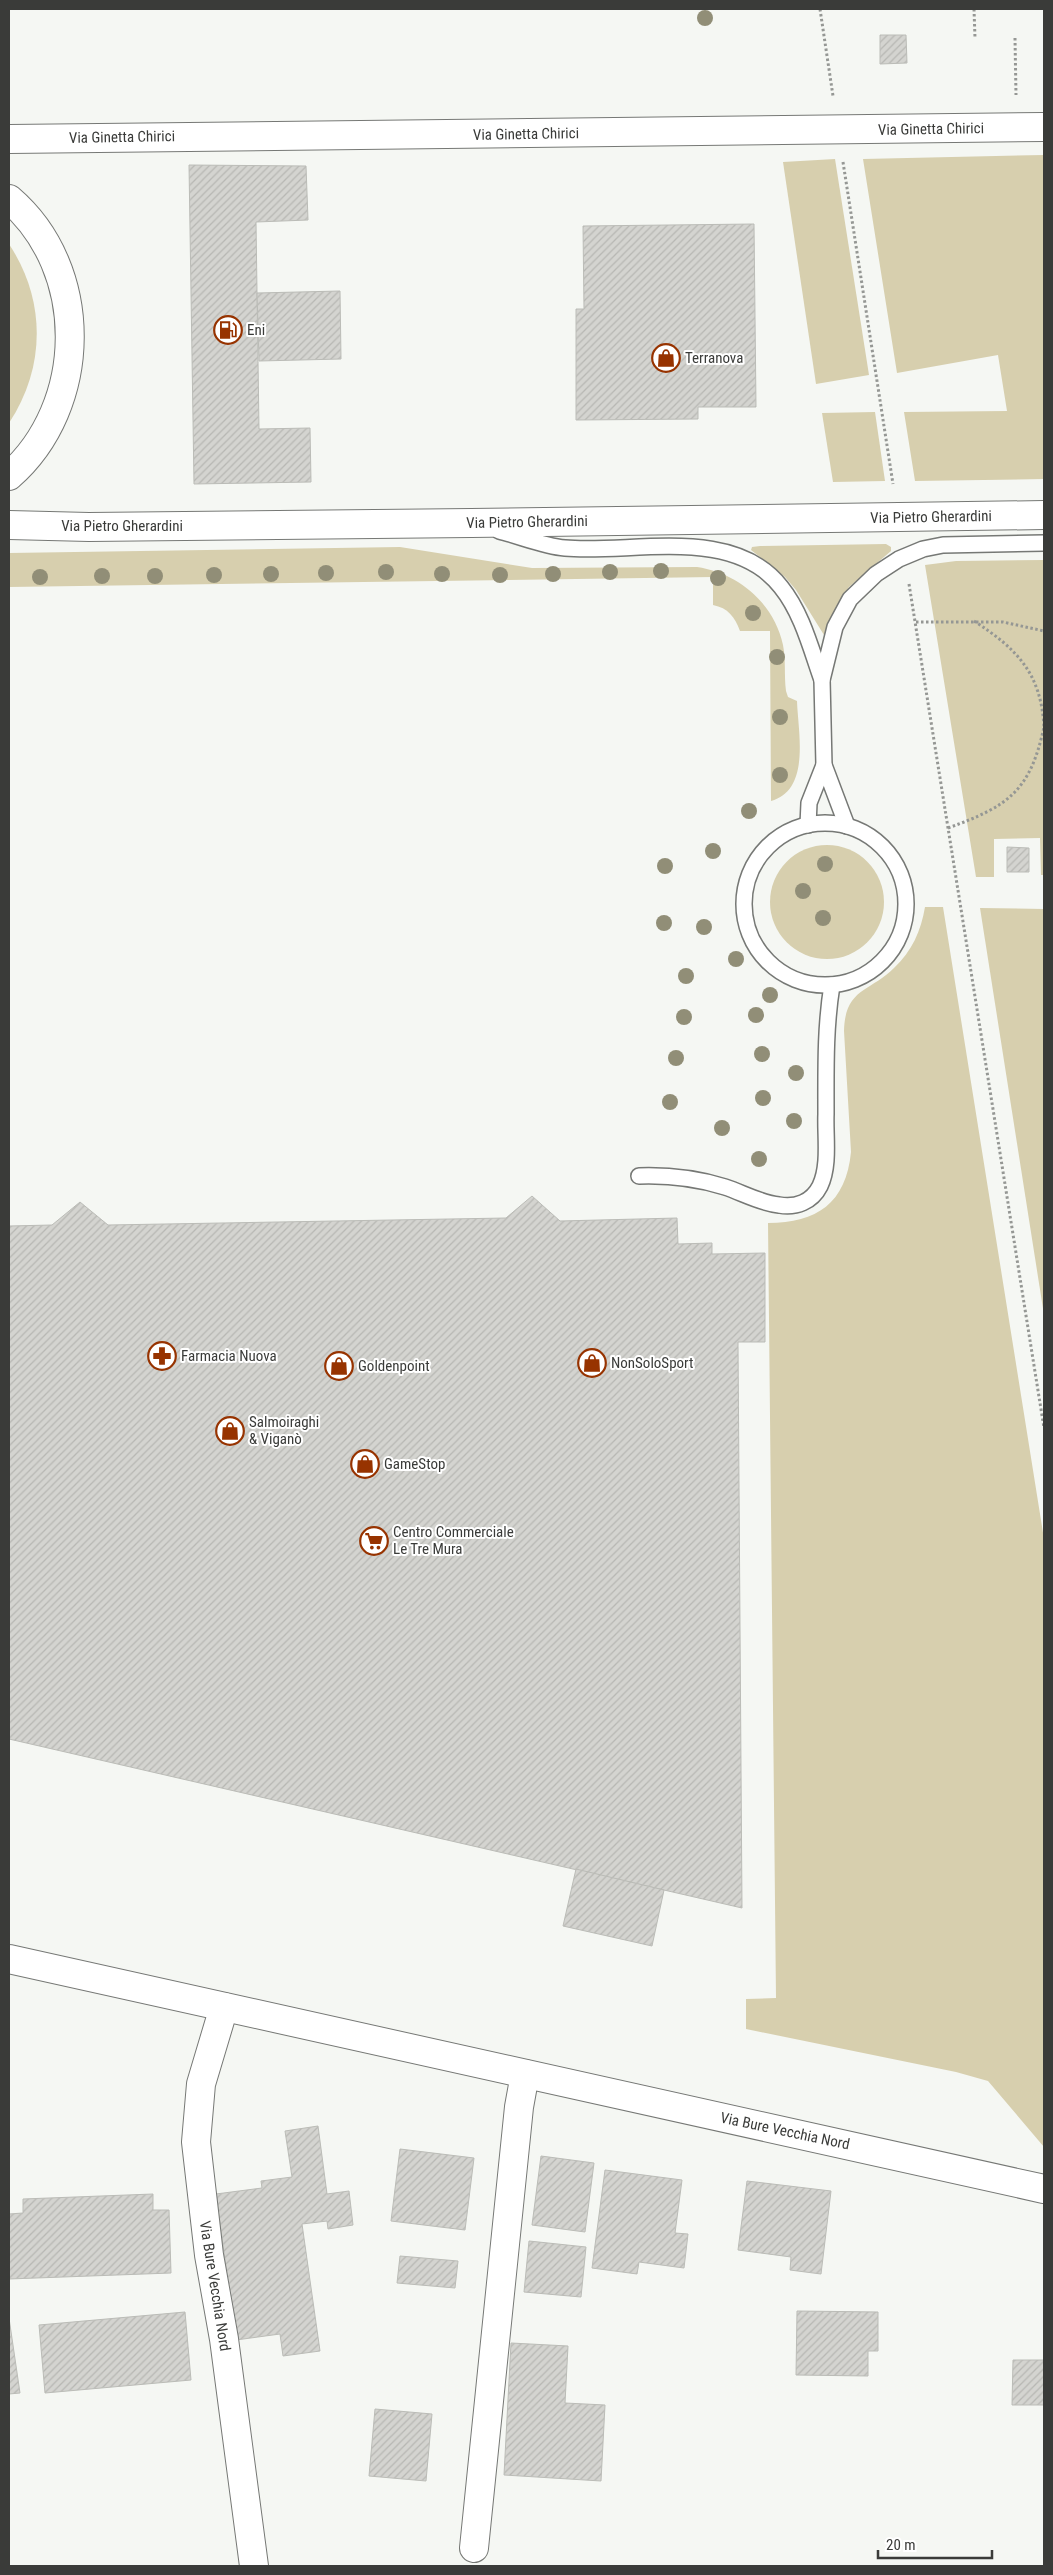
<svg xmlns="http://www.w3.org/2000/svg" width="1053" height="2575" font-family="'Roboto Condensed',sans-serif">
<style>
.grass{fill:#d7cfae}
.building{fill:url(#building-hatch);stroke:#bbbcb7}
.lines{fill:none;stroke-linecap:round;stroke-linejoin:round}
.service-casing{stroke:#767875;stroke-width:18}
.minor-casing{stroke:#767875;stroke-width:30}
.tertiary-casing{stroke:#767875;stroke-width:30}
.secondary-casing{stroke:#767875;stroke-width:30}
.path{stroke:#959794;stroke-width:3;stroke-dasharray:2.5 2.5;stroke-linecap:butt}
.service{stroke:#fff;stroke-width:15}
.minor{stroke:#fff;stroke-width:28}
.tertiary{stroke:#fff;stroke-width:28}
.secondary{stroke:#fff;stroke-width:28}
.tree{fill:#918e77}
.labels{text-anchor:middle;stroke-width:4;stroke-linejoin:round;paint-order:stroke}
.street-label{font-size:15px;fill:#3a3b39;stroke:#fff}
.poi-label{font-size:15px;fill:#3a3b39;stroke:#fff;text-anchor:start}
</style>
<defs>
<pattern id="building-hatch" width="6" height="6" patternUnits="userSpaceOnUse" patternTransform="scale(1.25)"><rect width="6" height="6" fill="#d4d4d0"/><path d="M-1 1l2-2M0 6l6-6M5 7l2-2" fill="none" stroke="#b7b7b3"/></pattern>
</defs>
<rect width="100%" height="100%" fill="#f5f7f3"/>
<g class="grass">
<polygon points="1044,155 1044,479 915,481 904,412 1007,411 998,355 897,373 863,159"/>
<polygon points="835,159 869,375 816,384 783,162"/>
<path d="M9 244C46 300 46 367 9 423Z"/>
<polygon points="875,412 885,481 833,482 822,413"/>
<polygon points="886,544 891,547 891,551 849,587 838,604 824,635 796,590 785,577 751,550 752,547 760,546"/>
<path d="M400 547 532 568 697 567C738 573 774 603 783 645 786 660 784 675 786 691L788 697 797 701C798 732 811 790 771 801L770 631H740C735 617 728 608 713 605V577L9 587V553Z"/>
<polygon points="1044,560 1044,875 1041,875 1040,838 994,839 994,877 976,877 925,565 956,561"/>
<circle cx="827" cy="902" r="57"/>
<path d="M925 907H943L1044 1539V2147L988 2081 956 2072 746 2029V1999L776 1998 768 1223C817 1223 846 1203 851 1152L844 1031C845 988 870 992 894 968 912 951 921 931 925 907Z"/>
<polygon points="980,908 1044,909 1044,1315"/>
</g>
<g class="building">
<polygon points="880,35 906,35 907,63 880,64"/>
<polygon points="189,165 306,166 308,220 256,222 259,429 310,428 311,482 194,484"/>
<polygon points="754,224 756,407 698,407 698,419 576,420 576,309 584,309 583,226"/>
<polygon points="340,291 341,359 259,361 257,293"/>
<polygon points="1007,847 1029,848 1029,872 1007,872"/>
<polygon points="532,1196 560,1221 677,1218 678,1244 712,1243 712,1254 765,1253 765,1342 738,1342 742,1908 9,1739 9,1226 52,1225 80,1202 108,1225 506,1218"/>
<polygon points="576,1869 664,1890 652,1946 563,1926"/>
<polygon points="318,2126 327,2194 349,2191 353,2225 328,2229 327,2221 302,2224 320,2351 283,2356 280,2334 236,2340 216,2194 262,2188 261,2181 292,2177 285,2131"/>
<polygon points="400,2149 474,2158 465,2230 391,2221"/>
<polygon points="541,2156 594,2163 585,2232 532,2225"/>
<polygon points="605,2170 682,2180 675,2233 688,2234 684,2268 639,2262 637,2274 592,2268"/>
<polygon points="747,2181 831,2191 821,2274 790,2270 791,2257 738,2250"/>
<polygon points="153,2194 153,2210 169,2210 171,2273 9,2279 9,2214 23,2213 23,2199"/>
<polygon points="529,2241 586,2247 581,2297 524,2292"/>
<polygon points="400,2256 458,2261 455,2288 397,2283"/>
<polygon points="797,2311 878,2312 878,2351 868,2351 868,2376 796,2375"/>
<polygon points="185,2312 191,2380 45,2393 39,2325"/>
<polygon points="9,2318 20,2393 9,2394"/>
<polygon points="511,2343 568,2346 565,2403 605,2405 601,2481 504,2475"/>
<polygon points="1013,2360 1044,2360 1044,2405 1012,2405"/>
<polygon points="375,2409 432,2414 426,2481 369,2476"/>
</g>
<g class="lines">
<defs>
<g id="service">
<path d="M499 531C520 536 543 546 565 548 632 554 733 525 781 587 802 613 811 649 822 680"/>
<circle cx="825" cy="904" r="81"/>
<polyline points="808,825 809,803 824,765"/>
<polyline points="847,826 824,765 822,680 835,627 850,599 876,574 899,559 923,549 943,545 1044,543"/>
<path d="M639 1176C669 1175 696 1178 725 1187 743 1193 760 1203 779 1205 796 1208 812 1202 820 1186 830 1165 825 1136 826 1114 826 1070 825 1028 832 985"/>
</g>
<g id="minor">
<polyline points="224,2007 201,2084 196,2142 209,2255 224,2339 254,2566"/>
<polyline points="474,2548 519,2107 525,2074"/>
</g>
<polyline id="tertiary" points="9,1959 1044,2189"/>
<g id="secondary">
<polyline points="9,139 1044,127"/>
<path d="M9 199C91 269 89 406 9 476"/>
<polyline points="9,525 89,527 471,523 1044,515"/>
</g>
</defs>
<use href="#service" class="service-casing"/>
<use href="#minor" class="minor-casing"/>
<use href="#tertiary" class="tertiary-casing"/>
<use href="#secondary" class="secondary-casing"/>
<g class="path">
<polyline points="820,9 833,96"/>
<polyline points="974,9 975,38"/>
<polyline points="1015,38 1016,95"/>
<polyline points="843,162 893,484"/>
<polyline points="909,584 1044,1428"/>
<path d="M974 621C1017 649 1041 673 1044 727"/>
<polyline points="916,622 1003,622 1044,631"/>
<path d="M948 828C1009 806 1030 791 1044 727"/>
</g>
<use href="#service" class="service"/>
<use href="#minor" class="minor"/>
<use href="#tertiary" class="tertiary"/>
<use href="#secondary" class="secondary"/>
</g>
<g class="tree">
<circle cx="705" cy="18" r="8"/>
<circle cx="661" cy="571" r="8"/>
<circle cx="386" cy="572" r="8"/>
<circle cx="610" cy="572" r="8"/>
<circle cx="326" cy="573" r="8"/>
<circle cx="271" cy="574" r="8"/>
<circle cx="442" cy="574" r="8"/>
<circle cx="553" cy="574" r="8"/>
<circle cx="214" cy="575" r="8"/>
<circle cx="500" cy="575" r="8"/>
<circle cx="102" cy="576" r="8"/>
<circle cx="155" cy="576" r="8"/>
<circle cx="40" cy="577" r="8"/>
<circle cx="718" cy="578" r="8"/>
<circle cx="753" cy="613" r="8"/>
<circle cx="777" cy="657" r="8"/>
<circle cx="780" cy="717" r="8"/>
<circle cx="780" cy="775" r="8"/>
<circle cx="749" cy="811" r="8"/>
<circle cx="713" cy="851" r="8"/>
<circle cx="825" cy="864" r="8"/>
<circle cx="665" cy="866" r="8"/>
<circle cx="803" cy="891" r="8"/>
<circle cx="823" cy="918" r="8"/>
<circle cx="664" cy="923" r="8"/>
<circle cx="704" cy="927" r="8"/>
<circle cx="736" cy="959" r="8"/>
<circle cx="686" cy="976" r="8"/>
<circle cx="770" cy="995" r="8"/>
<circle cx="756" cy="1015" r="8"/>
<circle cx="684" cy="1017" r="8"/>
<circle cx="762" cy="1054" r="8"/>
<circle cx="676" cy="1058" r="8"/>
<circle cx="796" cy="1073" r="8"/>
<circle cx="763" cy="1098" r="8"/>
<circle cx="670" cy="1102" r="8"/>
<circle cx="794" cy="1121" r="8"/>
<circle cx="722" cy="1128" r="8"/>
<circle cx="759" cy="1159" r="8"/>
</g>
<defs>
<symbol id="fuel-ring" viewBox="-11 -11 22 22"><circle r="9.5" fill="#fff" stroke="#973300" stroke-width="1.5"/><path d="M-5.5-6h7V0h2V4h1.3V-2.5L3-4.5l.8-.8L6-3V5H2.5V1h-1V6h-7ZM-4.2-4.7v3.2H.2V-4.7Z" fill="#973300"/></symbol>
<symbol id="shop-ring" viewBox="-11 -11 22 22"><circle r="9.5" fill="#fff" stroke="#973300" stroke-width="1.5"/><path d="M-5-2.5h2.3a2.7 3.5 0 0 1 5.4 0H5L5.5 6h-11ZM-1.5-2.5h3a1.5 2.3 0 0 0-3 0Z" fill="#973300"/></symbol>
<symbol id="pharmacy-ring" viewBox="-11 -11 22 22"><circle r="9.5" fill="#fff" stroke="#973300" stroke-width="1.5"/><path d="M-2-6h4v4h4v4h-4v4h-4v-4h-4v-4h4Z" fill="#973300"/></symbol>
<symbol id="supermarket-ring" viewBox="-11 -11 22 22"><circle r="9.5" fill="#fff" stroke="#973300" stroke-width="1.5"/><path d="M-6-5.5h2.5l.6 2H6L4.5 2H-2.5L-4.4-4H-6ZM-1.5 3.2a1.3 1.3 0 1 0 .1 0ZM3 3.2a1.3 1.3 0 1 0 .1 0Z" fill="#973300"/></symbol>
</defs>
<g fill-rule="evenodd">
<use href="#fuel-ring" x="212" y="314" width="32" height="32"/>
<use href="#shop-ring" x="650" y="342" width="32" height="32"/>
<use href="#pharmacy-ring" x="146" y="1340" width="32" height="32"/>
<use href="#shop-ring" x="576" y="1347" width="32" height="32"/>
<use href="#shop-ring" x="323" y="1350" width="32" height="32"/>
<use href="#shop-ring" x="214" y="1415" width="32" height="32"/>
<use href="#shop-ring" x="349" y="1448" width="32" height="32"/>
<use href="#supermarket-ring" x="358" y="1525" width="32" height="32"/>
</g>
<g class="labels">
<g class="street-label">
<text transform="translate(931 129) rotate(-1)" y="5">Via Ginetta Chirici</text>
<text transform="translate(526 134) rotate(-1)" y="5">Via Ginetta Chirici</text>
<text transform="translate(122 137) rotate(-1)" y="5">Via Ginetta Chirici</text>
<text transform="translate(931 517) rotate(-1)" y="5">Via Pietro Gherardini</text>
<text transform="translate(527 522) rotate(-1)" y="5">Via Pietro Gherardini</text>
<text x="122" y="531">Via Pietro Gherardini</text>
<text transform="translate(785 2131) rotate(12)" y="5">Via Bure Vecchia Nord</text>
<text transform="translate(215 2286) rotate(81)" y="5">Via Bure Vecchia Nord</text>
</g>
<g class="poi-label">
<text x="247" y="335">Eni</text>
<text x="685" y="363">Terranova</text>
<text x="181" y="1361">Farmacia Nuova</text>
<text x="611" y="1368">NonSoloSport</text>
<text x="358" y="1371">Goldenpoint</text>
<text x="249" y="1427">Salmoiraghi<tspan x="249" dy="17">&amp; Viganò</tspan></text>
<text x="384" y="1469">GameStop</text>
<text x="393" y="1537">Centro Commerciale<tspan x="393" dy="17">Le Tre Mura</tspan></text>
</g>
</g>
<rect width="1053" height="2575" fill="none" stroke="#3a3b39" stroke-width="20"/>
<path d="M878 2550v8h114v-8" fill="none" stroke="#3a3b39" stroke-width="2.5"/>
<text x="886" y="2550" font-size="15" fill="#3a3b39" stroke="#ffffff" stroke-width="4" paint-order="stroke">20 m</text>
</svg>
